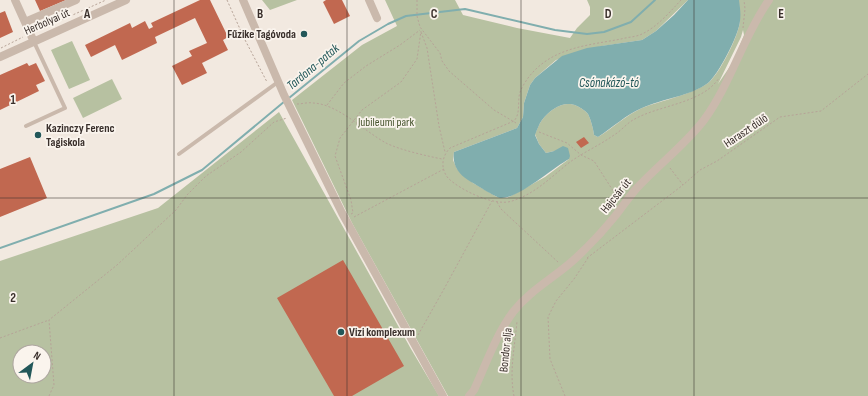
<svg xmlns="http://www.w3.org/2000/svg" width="868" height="396" viewBox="0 0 868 396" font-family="'Sofia Sans Condensed',sans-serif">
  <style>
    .green { fill: #b7c1a1; fill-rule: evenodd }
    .water { fill: #80aeae }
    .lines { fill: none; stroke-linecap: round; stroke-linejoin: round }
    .stream { stroke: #80aeae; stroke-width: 2 }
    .building { fill: #c16850 }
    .path { stroke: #b6a397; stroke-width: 1; stroke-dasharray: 2 2; stroke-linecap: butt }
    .service { stroke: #cab9ac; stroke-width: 4 }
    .minor { stroke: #cab9ac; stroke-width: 8 }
    .grid { fill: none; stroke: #392f2b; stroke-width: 1; stroke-opacity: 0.55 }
    .poi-dot { fill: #225759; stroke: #faf4ed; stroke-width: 1.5 }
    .labels { text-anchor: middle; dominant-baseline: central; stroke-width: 3.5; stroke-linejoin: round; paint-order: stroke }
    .street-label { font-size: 12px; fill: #392f2b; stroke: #faf4ed }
    .poi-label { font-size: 12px; font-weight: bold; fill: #392f2b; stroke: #faf4ed; text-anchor: start }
    .park-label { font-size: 12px; fill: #495630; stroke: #faf4ed }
    .water-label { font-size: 13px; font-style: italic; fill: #225759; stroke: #faf4ed }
    .grid-label { font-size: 13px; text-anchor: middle; font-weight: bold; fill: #392f2b; stroke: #faf4ed; stroke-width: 3.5; stroke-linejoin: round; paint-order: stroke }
  </style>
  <rect width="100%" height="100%" fill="#f2e9e0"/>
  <path class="green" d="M262,0H297L270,10Z
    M385,0H455L463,15L517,28L570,38L577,28L590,15V7L587,0H688L656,31L642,40L602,46L556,60L535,78L530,85L524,103L523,117L517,128L454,152L453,160L457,169L473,183L497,197L507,198L545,177L569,159L554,151L546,153L539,144L535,134C537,130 539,124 542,120C551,109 564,100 577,106C581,108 586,111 588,114C591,120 593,128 594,135L598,137C613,128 626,115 642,108C660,101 693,94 708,83C719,75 739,35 740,21C740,14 739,7 739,0H868V396H448L352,223L292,100L362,45L397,26ZM743,30L744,35L733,62L718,84L741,37Z
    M72,41L90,80L69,89L51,50Z
    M112,79L122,99L83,118L73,98Z
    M279,112L411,349L439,396H0V261L158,208ZM20,352H44V376H20Z"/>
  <path class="water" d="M688,0H739C740,7 741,14 740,21C739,35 718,75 708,83C691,96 661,99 642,108C626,115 613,127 598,137L594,135C593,128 591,120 588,114C586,111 581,108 577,106C564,100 551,109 542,120C539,124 537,130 535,135L539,144L546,153L554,151L563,146L568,148L570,156L569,159C554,167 517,200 500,198C497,198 473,183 468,180C458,174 452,164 454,152L517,128L523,117L524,103L530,85L535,78L562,56L587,48L642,40L656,31L674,15Z"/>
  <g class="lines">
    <path class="stream" d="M289,98L359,41L388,24L406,16L465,9L555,30L587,34L604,32L631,22L655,0
      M0,248L154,194L202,170L285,101"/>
  </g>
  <path class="building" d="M35,0H66L40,11Z
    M200,0H210L228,37L223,40L228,50L202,63L207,73L182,85L172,66L192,56L189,51L207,43L195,18L155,37L157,43L122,60L115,45L91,57L85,45L130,23L132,28L145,21L149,29L153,27L151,23Z
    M326,0H342L350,16L334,24L323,2Z
    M5,11L13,32L0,38V13Z
    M27,63L29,66L36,63L45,81L36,85L39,91L0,110V75Z
    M584,137L589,143L581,148L576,142Z
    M30,157L47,198L0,217V169Z
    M343,260L404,366L352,396H334L277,298Z"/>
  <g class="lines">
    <path class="path" d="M227,0L244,38L267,82
      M417,0V16L420,27L440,53L442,61L449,71L494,110L516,123
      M681,0C670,12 657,27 642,34C636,37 628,37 621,39C590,45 557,47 534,71C528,77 523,85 520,92C517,102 521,113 514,121L450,148C442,156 440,168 448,178C460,190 495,207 512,201C535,194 551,177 570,162C584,152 600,145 614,135C621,131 626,124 633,120C658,105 702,104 719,78
      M743,28L745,9L744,0
      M37,31L106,0
      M421,32L427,48L439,126L445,152
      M1,48L23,37
      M297,104C302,104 308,102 313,103C338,104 364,131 386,143C400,150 427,156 442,159
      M327,105L344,83L366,66L400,45L420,30
      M539,132L567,143L581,155L594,161L619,200
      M670,168L683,185L700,170L717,161L780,117L821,111L868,74
      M497,202L501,209L559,263
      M351,214L353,213L351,200L335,156L340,138L362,110L401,82L417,59L421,31
      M354,217L444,169
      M587,258L683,185
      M418,335L444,289L492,201
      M0,338L49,320
      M49,396L54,385L49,320L117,265L176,210L187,195L206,176L241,152L274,122L287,118
      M514,396C509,371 515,346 517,321
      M565,396L550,359L548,317L556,301L574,279L588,258"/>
    <path class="service" d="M26,126L65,108L34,42
      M179,154L278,82"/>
    <path class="minor" d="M15,0L34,42
      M243,0L284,95L342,213L443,396
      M369,0L377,18
      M25,22L76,0
      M0,57L126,0
      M469,396L474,390C486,364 496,335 513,312C531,289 556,277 577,257C591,244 604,230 616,215C623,206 629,197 636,189C658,165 685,145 704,120C731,83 743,37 769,0"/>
  </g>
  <path class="grid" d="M174,0V396M347,0V396M521,0V396M694,0V396M0,198H868"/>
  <g class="poi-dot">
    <circle cx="304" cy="34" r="4"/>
    <circle cx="38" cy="135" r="4"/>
    <circle cx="341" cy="332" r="4"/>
  </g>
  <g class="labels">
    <g class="street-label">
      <text transform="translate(47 22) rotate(-24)">Herbolyai út</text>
      <text transform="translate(746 131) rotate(-34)">Haraszt dűlő</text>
      <text transform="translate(616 196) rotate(-51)">Hajcsár út</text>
      <text transform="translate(506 350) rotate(-84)">Bondor alja</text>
    </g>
    <g class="poi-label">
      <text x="296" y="34" text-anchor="end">Fűzike Tagóvoda</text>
      <text x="46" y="128">Kazinczy Ferenc<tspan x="46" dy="14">Tagiskola</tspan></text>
      <text x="349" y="332">Vizi komplexum</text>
    </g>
    <g class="park-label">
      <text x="386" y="122">Jubileumi park</text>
    </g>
    <g class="water-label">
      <text transform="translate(313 67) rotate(-40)">Tardona-patak</text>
      <text x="609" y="83">Csónakázó-tó</text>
    </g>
  </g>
  <g class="grid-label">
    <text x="87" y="18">A</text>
    <text x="260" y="18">B</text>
    <text x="434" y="18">C</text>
    <text x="608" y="18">D</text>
    <text x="781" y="18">E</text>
    <text x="13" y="104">1</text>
    <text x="13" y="302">2</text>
  </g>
  <g transform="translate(32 364) rotate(32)"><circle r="19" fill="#faf4ed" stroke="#ada59f"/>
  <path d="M0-3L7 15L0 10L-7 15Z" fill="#225759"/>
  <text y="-6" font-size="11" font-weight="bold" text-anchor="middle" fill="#392f2b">N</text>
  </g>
</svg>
